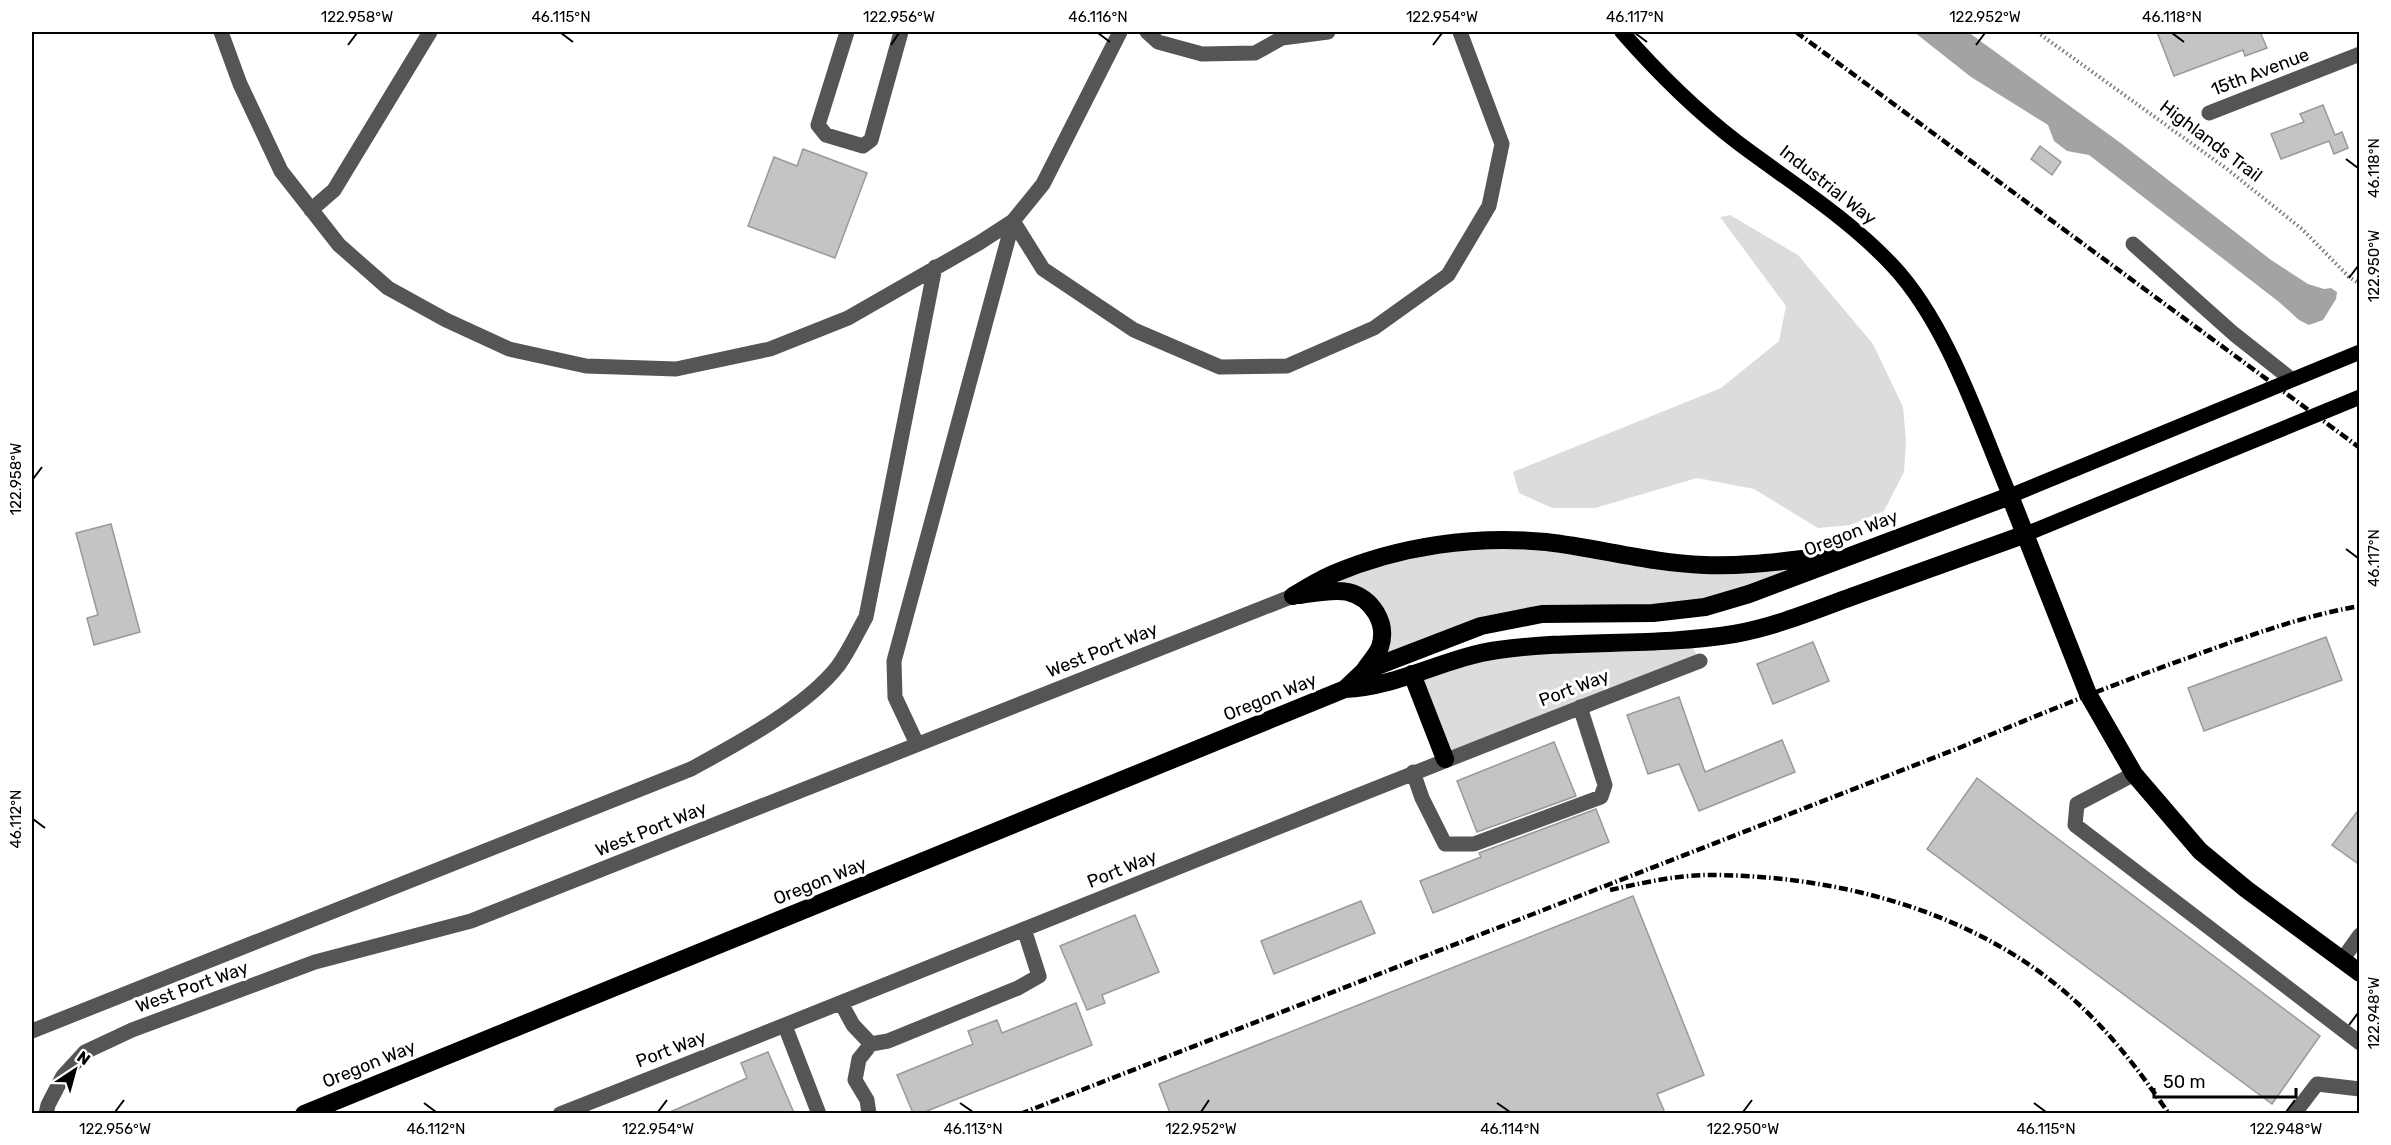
<svg xmlns="http://www.w3.org/2000/svg" width="2391" height="1145" viewBox="0 0 2391 1145" font-family="Rubik,sans-serif">
  <style>
    .green { fill: #dcdcdc }
    .water { fill: #a3a3a3 }
    .building { fill: #c4c4c4; stroke: #999; stroke-width: 1.5 }
    .lines { fill: none; stroke-linecap: round; stroke-linejoin: round }
    .path { stroke: #777; stroke-width: 4; stroke-dasharray: 1.5 3; stroke-linecap: butt }
    .minor { stroke: #555; stroke-width: 15 }
    .major { stroke: #000; stroke-width: 15 }
    .highway { stroke: #000; stroke-width: 18 }
    .rail { stroke: #000; stroke-width: 4.5; stroke-dasharray: 9 3 1.5 3; stroke-linecap: butt }
    .ticks { fill: none; stroke: #000; stroke-width: 2 }
    .labels { text-anchor: middle; dominant-baseline: central; stroke-width: 6; stroke-linejoin: round; paint-order: stroke }
    .street-label { font-size: 18px; fill: #000; stroke: #fff }
    .neatline { fill: none; stroke: #000; stroke-width: 2 }
    .ticks-label { font-size: 15px; text-anchor: middle; fill: #000 }
  </style>
  <rect width="100%" height="100%" fill="#fff"/>
  <path class="green" d="M1730,215L1798,255L1873,344L1903,407L1906,441L1904,472L1884,511L1850,525L1818,528L1754,489L1697,478L1595,508H1552L1519,493L1513,472L1721,388L1779,341L1786,306L1720,217Z
    M1449,543L1648,560L1855,554L1705,607L1542,614L1392,659L1379,649L1371,605L1330,592L1332,574Z
    M1689,640L1700,661L1445,759L1412,674L1461,657Z"/>
  <path class="water" d="M1914,32H1968L2122,144L2271,260L2308,284L2324,289L2331,288L2337,292L2336,299L2323,320L2309,325L2299,320L2279,302L2089,155L2067,151L2054,141L2048,125L1971,77Z"/>
  <path class="building" d="M2157,32H2260L2267,48L2245,56L2243,50L2174,76Z
    M2323,105L2335,135L2342,132L2348,148L2334,154L2329,141L2281,159L2271,134L2304,122L2300,114Z
    M2040,146L2061,162L2052,175L2031,159Z
    M803,149L867,173L835,258L748,226L774,157L797,166Z
    M111,524L140,632L94,645L87,618L98,615L76,533Z
    M2326,637L2342,680L2204,731L2188,688Z
    M1813,642L1829,681L1773,704L1757,664Z
    M1679,697L1705,772L1782,740L1795,772L1699,811L1679,764L1648,774L1627,715Z
    M1554,742L1576,796L1477,832L1457,781Z
    M1977,778L2320,1036L2272,1104L1927,849Z
    M2360,808V865L2332,845Z
    M1596,809L1609,842L1433,913L1420,881L1481,857L1479,853Z
    M1633,896L1704,1075L1657,1094L1665,1113H1170L1159,1084Z
    M1361,901L1375,933L1274,974L1261,941Z
    M1135,915L1159,972L1102,995L1105,1003L1087,1010L1060,946Z
    M1076,1003L1092,1045L922,1113H913L897,1075L973,1044L968,1031L997,1020L1002,1033Z
    M768,1052L794,1113H668L747,1078L741,1063Z"/>
  <g class="lines">
    <path class="path" d="M2037,32L2227,169L2302,229L2349,277L2360,284"/>
    <path class="minor" d="M221,32L240,84L281,171L339,245L388,288L446,320L509,349L586,366L676,369L770,349L848,318L979,243L1013,221L1043,184L1120,32
      M847,32L818,125L826,135L863,146L871,140L901,32
      M1147,32L1158,42L1202,54L1255,53L1282,38L1328,32
      M2209,113L2360,54
      M311,210L334,190L430,32
      M1013,221L1043,269L1134,330L1220,367L1287,366L1374,328L1448,275L1489,206L1502,144L1460,32
      M2133,244L2234,334L2291,379
      M917,744L895,697L894,661L1013,221
      M1413,772L1422,798L1445,844H1474L1601,797L1605,785L1580,707
      M2134,774L2077,804L2075,825L2360,1043
      M2342,960L2360,935
      M841,1003L853,1025L871,1044L888,1041L1018,988L1039,976L1024,929
      M785,1026L819,1114
      M32,1031L691,769C737,744 806,707 838,666C849,651 857,633 866,617L935,267
      M46,1114L48,1105L63,1076L85,1052L132,1030L315,962L471,921L1293,596
      M560,1114C941,965 1318,808 1700,661
      M869,1114L867,1100L855,1080L859,1059L871,1044
      M2294,1114L2317,1084L2360,1089"/>
    <path class="major" d="M1622,32C1657,72 1694,109 1737,142C1790,182 1847,217 1893,266C1948,325 1979,423 2010,496L2360,352
      M2026,534L2360,397"/>
    <path class="highway" d="M1300,595C1315,593 1333,589 1348,592C1372,598 1388,623 1380,647C1377,655 1369,663 1364,671
      M1293,596C1306,588 1319,580 1333,574C1399,546 1475,535 1546,542C1599,548 1650,563 1704,565C1746,567 1789,560 1831,556
      M1412,674L1445,759
      M1345,689L1364,671L1481,626L1542,614L1653,613L1705,607L1749,594L2010,496L2088,694L2134,774L2200,851L2246,889L2360,973
      M304,1114L1345,689C1398,687 1446,657 1498,650C1576,639 1656,647 1734,634C1774,627 1813,611 1851,597C1909,576 1968,555 2026,534"/>
    <path class="rail" d="M1796,32L2360,448
      M1610,890C1642,883 1677,875 1709,875C1831,875 1963,908 2059,987C2103,1023 2137,1067 2169,1114
      M1020,1114L1959,748C2037,715 2114,684 2193,656C2248,636 2302,616 2360,606"/>
  </g>
  <path class="ticks" d="M561,33L573,42M1098,33L1110,42M1635,33L1647,42M2172,33L2184,42M348,45L357,33M891,45L899,33M1433,45L1442,33M1976,45L1985,33M2346,159L2358,168M2349,278L2358,266M33,479L42,467M2346,549L2358,558M33,819L45,828M2349,1025L2358,1013M424,1103L436,1112M960,1103L973,1112M1497,1103L1510,1112M2034,1103L2046,1112M115,1112L124,1100M658,1112L667,1100M1201,1112L1209,1100M1743,1112L1752,1100M2286,1112L2295,1100"/>
  <g class="labels">
    <g class="street-label">
      <text transform="translate(2260 72) rotate(-21)">15th Avenue</text>
      <text transform="translate(2211 141) rotate(37)">Highlands Trail</text>
      <text transform="translate(1828 185) rotate(38)">Industrial Way</text>
      <text transform="translate(1851 533) rotate(-21)">Oregon Way</text>
      <text transform="translate(1102 650) rotate(-22)">West Port Way</text>
      <text transform="translate(1574 688) rotate(-21)">Port Way</text>
      <text transform="translate(1270 697) rotate(-22)">Oregon Way</text>
      <text transform="translate(651 829) rotate(-22)">West Port Way</text>
      <text transform="translate(1122 869) rotate(-22)">Port Way</text>
      <text transform="translate(820 881) rotate(-22)">Oregon Way</text>
      <text transform="translate(192 987) rotate(-20)">West Port Way</text>
      <text transform="translate(671 1049) rotate(-21)">Port Way</text>
      <text transform="translate(369 1064) rotate(-22)">Oregon Way</text>
    </g>
  </g>
  <rect width="2391" height="1145" fill="none" stroke="#ffffff" stroke-width="66"/>
  <g transform="translate(75 1070) rotate(36)" stroke="#ffffff" stroke-width="4.5" paint-order="stroke">
  <path d="M0-4.5L10 22L0 15L-10 22Z" fill="#000000"/>
  <text y="-9" font-size="16" font-weight="bold" text-anchor="middle" fill="#000000">N</text>
  </g>
  <path d="M2154 1088v9h142v-9" fill="none" stroke="#000000" stroke-width="3"/>
  <text x="2163" y="1088" font-size="18" fill="#000000" stroke="#ffffff" stroke-width="4.5" paint-order="stroke">50 m</text>
  <rect x="33" y="33" width="2325" height="1079" class="neatline"/>
  <g class="ticks-label">
    <text x="357" y="22">122.958°W</text>
    <text x="561" y="22">46.115°N</text>
    <text x="899" y="22">122.956°W</text>
    <text x="1098" y="22">46.116°N</text>
    <text x="1442" y="22">122.954°W</text>
    <text x="1635" y="22">46.117°N</text>
    <text x="1985" y="22">122.952°W</text>
    <text x="2172" y="22">46.118°N</text>
    <text transform="translate(2374 168) rotate(-90)" y="5">46.118°N</text>
    <text transform="translate(2374 266) rotate(-90)" y="5">122.950°W</text>
    <text transform="translate(16 479) rotate(-90)" y="5">122.958°W</text>
    <text transform="translate(2374 558) rotate(-90)" y="5">46.117°N</text>
    <text transform="translate(16 819) rotate(-90)" y="5">46.112°N</text>
    <text transform="translate(2374 1013) rotate(-90)" y="5">122.948°W</text>
    <text x="115" y="1134">122.956°W</text>
    <text x="436" y="1134">46.112°N</text>
    <text x="658" y="1134">122.954°W</text>
    <text x="973" y="1134">46.113°N</text>
    <text x="1201" y="1134">122.952°W</text>
    <text x="1510" y="1134">46.114°N</text>
    <text x="1743" y="1134">122.950°W</text>
    <text x="2046" y="1134">46.115°N</text>
    <text x="2286" y="1134">122.948°W</text>
  </g>
</svg>
